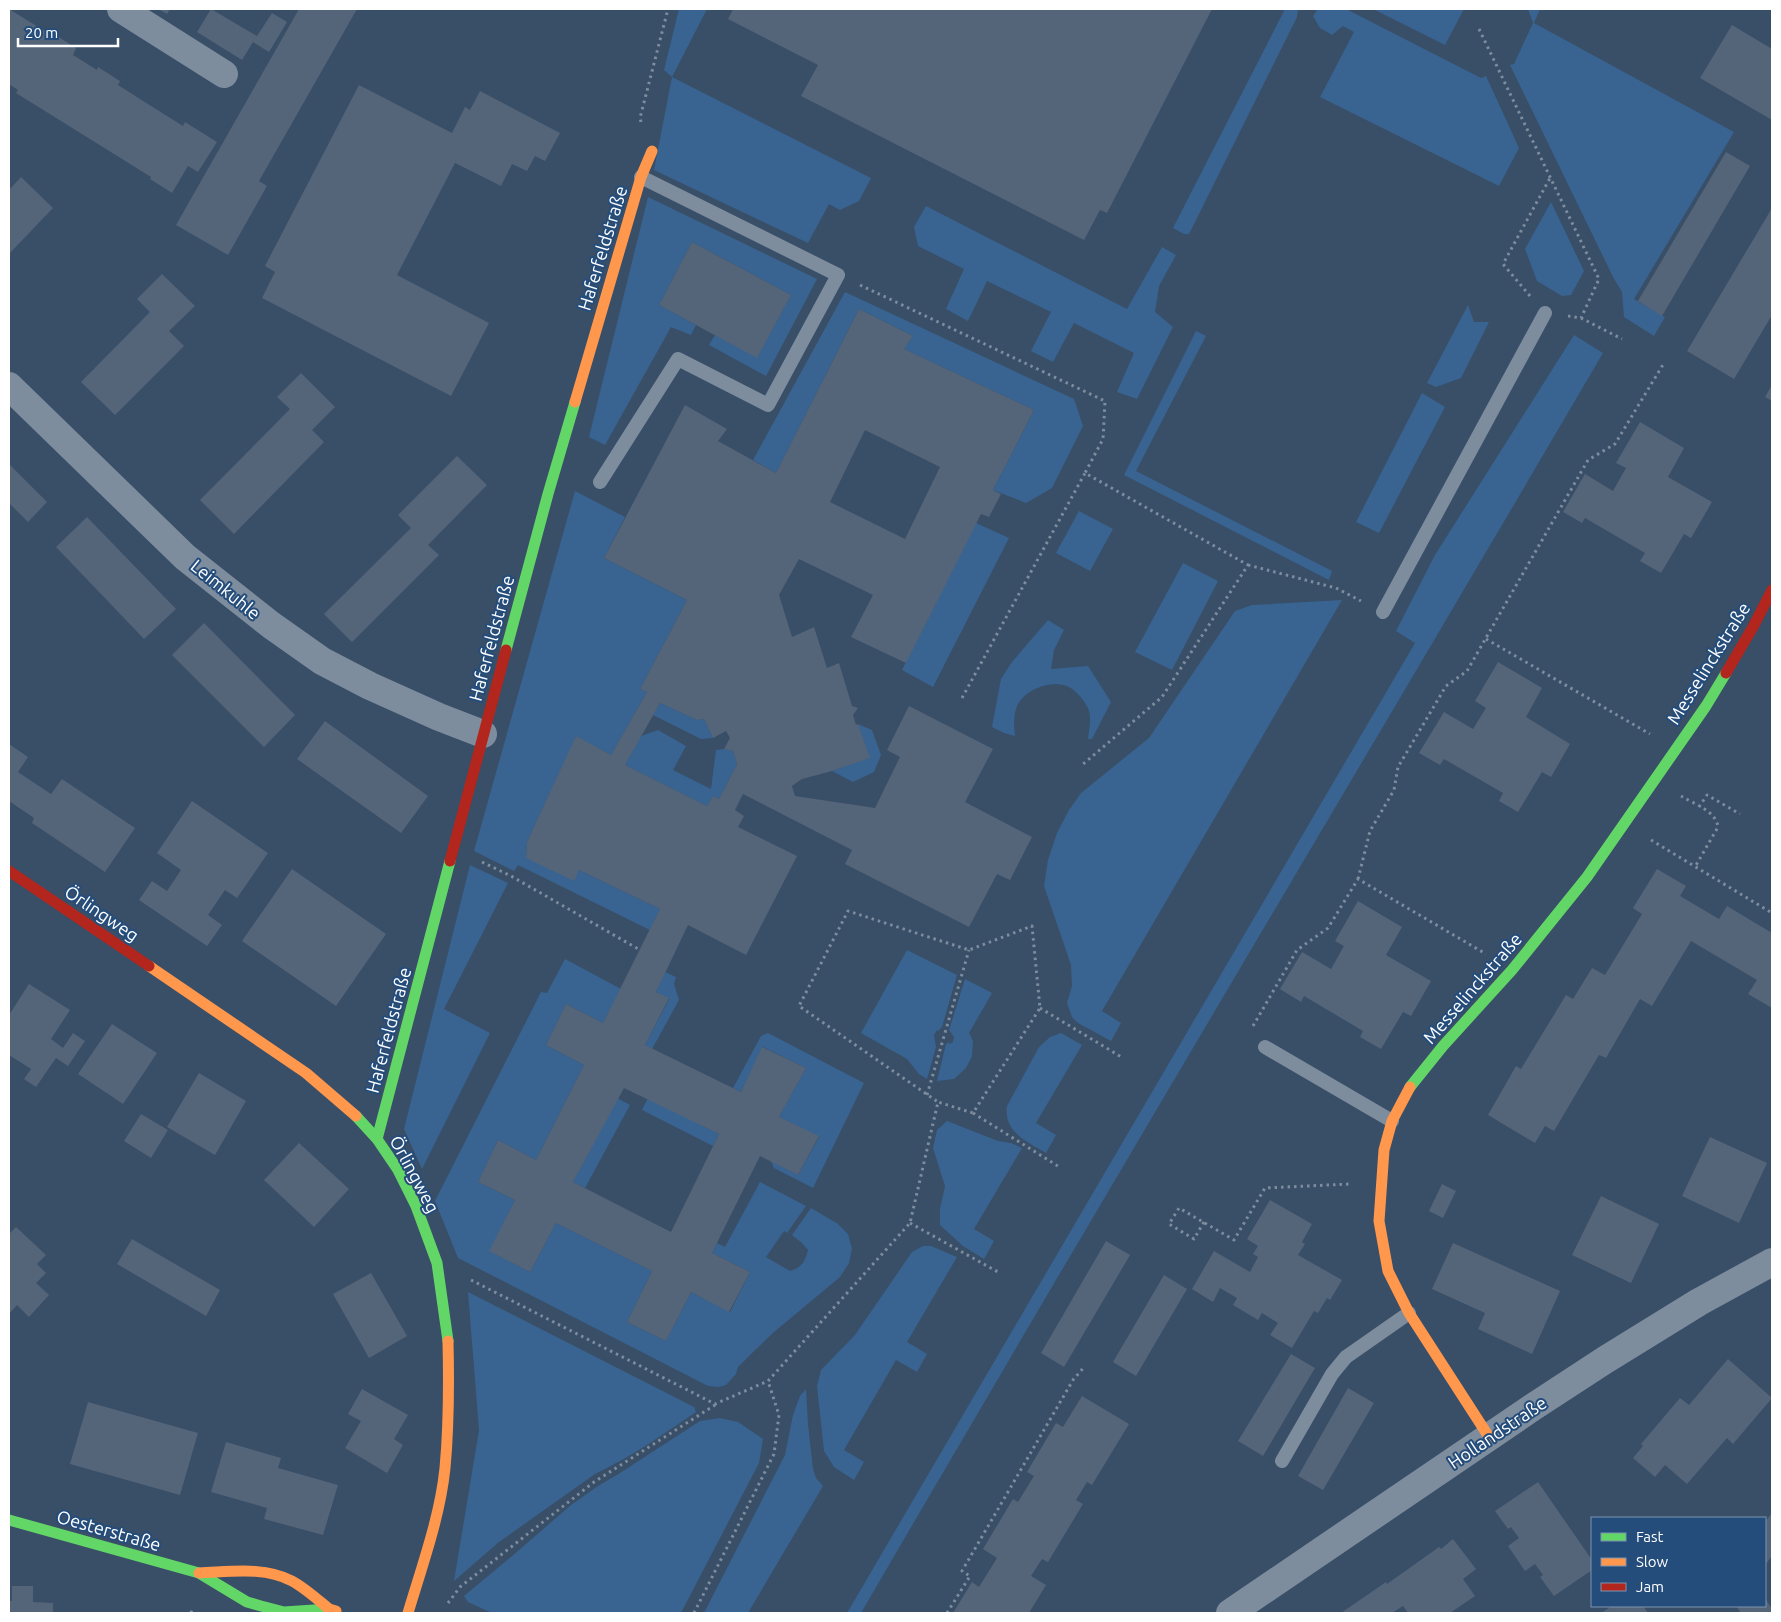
<svg xmlns="http://www.w3.org/2000/svg" width="1781" height="1622" viewBox="0 0 1781 1622" font-family="Ubuntu,sans-serif">
  <style>
    .green { fill: #396491 }
    .building { fill: #546579; fill-rule: evenodd }
    .lines { fill: none; stroke-linecap: round; stroke-linejoin: round }
    .path { stroke: #7d8d9e; stroke-width: 3; stroke-dasharray: 2.5 4; stroke-linecap: butt }
    .lane { stroke: #7d8d9e; stroke-width: 14 }
    .street { stroke: #7d8d9e; stroke-width: 28 }
    .fast { stroke: #63d668; stroke-width: 11 }
    .slow { stroke: #ff974d; stroke-width: 11 }
    .jam { stroke: #b3261e; stroke-width: 11 }
    .labels { text-anchor: middle; dominant-baseline: central; stroke-width: 4; stroke-linejoin: round; paint-order: stroke }
    .street-label { font-size: 18px; fill: #fff; stroke: #254d7b }
  </style>
  <rect width="100%" height="100%" fill="#394e67"/>
  <path class="green" d="M679,9H707L672,77L871,178L859,201L840,210L829,204L808,243L654,170L672,77L664,70Z
    M1285,9H1298L1297,17L1189,234H1184L1173,228Z
    M1318,9H1346L1481,78L1486,76L1519,148L1499,186L1320,97L1354,32L1343,26L1332,35L1320,28L1313,16Z
    M1373,9H1464L1445,45Z
    M1528,9H1540L1534,23L1734,132L1634,299L1665,317L1654,336L1624,317L1622,292L1614,279L1510,65L1514,64L1533,23Z
    M648,197L817,279L766,376L709,345L715,335L757,357L791,295L692,242L659,305L696,325L691,335L671,327L605,445L589,437Z
    M1551,202L1584,271L1571,295L1562,296L1537,281L1525,249Z
    M926,206L1127,309L1162,247L1176,255L1159,286L1155,312L1173,327L1137,399L1117,392L1134,353L1074,323L1053,362L1031,351L1051,312L987,281L968,321L946,309L964,269L918,246L914,227Z
    M845,292L1074,399L1083,426L1052,488L1026,503L993,490L1034,410L904,349L913,336L859,309L776,473L753,460Z
    M1468,305L1474,322H1489L1461,378L1436,387L1427,383Z
    M1196,331L1206,336L1136,471L1332,571L1329,580L1124,475Z
    M1574,335L1603,353C1357,773 1106,1192 861,1613H847L1415,643L1396,631L1435,555Z
    M1422,393L1445,407L1379,533L1356,522Z
    M575,491L625,517L604,558L687,600L640,689L647,692L611,755L576,737L527,842L526,857L579,870L660,909L650,930L518,865L514,871L474,851Z
    M1079,511L1113,529L1090,571L1056,553Z
    M976,523L1009,538L933,687L902,670Z
    M1183,563L1218,581L1172,670L1135,652Z
    M1342,600L1102,1011L1121,1023L1111,1041L1078,1023L1072,1017L1067,1003L1072,986L1071,965L1044,886L1048,860L1057,833L1069,810L1081,793L1149,738L1235,611L1252,605Z
    M1048,620L1064,630L1054,650L1051,669L1088,666L1111,702L1092,739H1088C1089,729 1092,718 1088,708C1084,700 1076,690 1067,686C1050,680 1025,689 1017,706C1013,716 1014,726 1015,736L1004,733L992,727L1001,679L1012,662Z
    M660,703L697,720L704,719L713,738L701,739L653,715Z
    M858,724L872,730L881,755L874,772L853,782L832,771L869,758Z
    M658,730L686,746L673,770L711,789L716,750L724,749L733,751L737,764L719,799L713,796L707,806L625,765L641,736Z
    M470,865L508,883L444,1009L490,1033L422,1169L404,1129Z
    M907,950L957,975L942,1027L938,1031L937,1030L934,1035L936,1047L927,1079L919,1074L907,1059L861,1033Z
    M565,959L621,989L603,1023L566,1004L546,1045L584,1065L536,1160L498,1140L478,1182L515,1200L490,1251L530,1272L556,1223L652,1271L627,1322L666,1341L691,1292L730,1312L750,1272L712,1253L717,1243L725,1247L760,1182L806,1206L787,1233L784,1231L766,1257L790,1271C802,1267 805,1262 808,1250L802,1243L792,1235L811,1208L838,1224L848,1234L852,1249L849,1263L840,1277L774,1332L748,1357L738,1367L736,1374L726,1385L718,1387L708,1386L458,1258L435,1201L541,992L547,993Z
    M665,972L676,977L674,984L679,1000L652,1049L645,1045L669,999L656,992Z
    M965,979L992,993L969,1033L973,1041L972,1056L966,1068L954,1079L937,1081L946,1044L949,1042L950,1044L953,1042L954,1037L949,1030Z
    M768,1033L864,1083L813,1188L774,1168L771,1161L798,1175L819,1137L779,1117L806,1068L763,1047L741,1092L733,1088L761,1036Z
    M1061,1033L1082,1045L1036,1123L1056,1135L1046,1153C1027,1142 1003,1131 1007,1106L1039,1047L1050,1037Z
    M617,1098L630,1105L585,1188L573,1182Z
    M648,1098L719,1134L713,1146L642,1110Z
    M947,1121L998,1141L1011,1143L1022,1148L974,1229L994,1241L984,1259L963,1246L940,1225V1209L945,1186L933,1148L937,1130Z
    M923,1246H931L957,1257L907,1342L927,1354L917,1372L896,1360L844,1450L864,1462L854,1480L834,1467L824,1451L817,1386L821,1370L855,1335L912,1252Z
    M468,1292L694,1407L696,1412C664,1434 631,1457 595,1474L499,1542L454,1581L479,1430Z
    M806,1389L808,1424L813,1469L816,1478L823,1486L748,1613H704L785,1455L793,1415L800,1396Z
    M720,1418L738,1422L763,1439L759,1463L681,1613H492L468,1602L464,1596L511,1557L571,1505L598,1486L620,1473L700,1421Z"/>
  <path class="building" d="M9,9L53,36L54,34L76,48L73,55L97,70L98,67L120,81L118,85L140,99L183,126L185,122L217,142L198,172L188,166L172,193L150,179L151,177L16,93L18,90L9,84Z
    M158,9H170L167,14Z
    M211,9L257,36L272,13L287,22L269,52L253,42L242,60L197,32Z
    M299,9H357L259,181L267,186L228,255L176,225Z
    M733,9H1212L1107,213L1100,210L1084,240L801,96L818,65L728,19Z
    M1732,25L1772,49V120L1700,78Z
    M359,85L452,133L465,107L470,110L480,91L560,133L545,161L535,156L527,171L512,164L501,186L455,163L397,275L489,323L451,396L262,298L275,272L265,266Z
    M1726,152L1750,166L1662,316L1638,301Z
    M21,177L53,208L9,254V190Z
    M1772,208V315L1734,379L1687,351Z
    M692,242L791,295L757,358L659,305Z
    M162,274L195,306L169,331L184,346L115,415L81,382L150,312L137,299Z
    M859,309L913,336L904,349L1034,410L993,490L1001,494L989,517L981,514L906,663L851,637L873,595L799,559L779,595L792,637L814,627L827,668L839,663L852,706L858,708L853,715L856,725L858,724L870,758L832,771L802,779L792,786L795,796L875,808L900,757L887,750L909,706L993,749L965,802L1032,837L1010,880L997,874L969,927L845,864L852,850L743,794L735,810L744,816L738,827L797,856L746,955L688,925L656,992L669,998L645,1045L741,1092L762,1047L806,1068L779,1117L819,1136L798,1175L760,1156L712,1253L750,1272L729,1312L691,1292L666,1341L627,1322L652,1271L556,1223L530,1272L489,1251L515,1200L478,1182L498,1140L536,1160L584,1065L546,1045L566,1004L603,1023L660,909L579,870L574,881L526,858L527,842L576,736L611,755L647,692L640,689L687,600L604,558L685,405L727,429L718,441L776,473ZM865,430L940,467L905,539L830,502ZM660,703L697,720L704,719L713,738L726,731L730,738L724,749L733,751L737,764L719,799L713,796L707,806L625,765ZM624,1088L719,1134L671,1232L573,1182Z
    M301,373L335,407L312,430L324,442L234,534L200,500L290,409L277,397Z
    M1772,385V401L1765,397Z
    M1640,422L1684,448L1668,477L1712,502L1691,538L1684,534L1661,573L1640,561L1645,553L1585,518L1582,523L1563,512L1585,474L1613,491L1626,468L1616,463Z
    M457,456L487,485L428,545L439,555L352,642L324,614L411,528L398,515Z
    M9,464L47,502L28,522L9,503Z
    M87,517L176,609L144,639L56,547Z
    M204,623L295,715L264,747L172,655Z
    M1498,662L1542,688L1526,717L1570,744L1551,777L1542,772L1518,812L1499,801L1503,793L1444,759L1440,765L1419,753L1444,712L1473,729L1486,708L1475,701Z
    M325,721L428,796L401,833L297,759Z
    M9,744L28,757L18,772L51,794L62,779L135,828L105,872L32,823L34,818L9,801Z
    M192,801L268,853L237,898L225,890L208,915L222,925L207,946L139,900L152,881L167,891L181,870L157,853Z
    M292,869L386,934L336,1006L242,941Z
    M1657,869L1686,886L1680,896L1719,919L1727,906L1772,933V1008L1748,994L1757,980L1691,941L1652,1006L1640,999L1606,1058L1599,1055L1554,1131L1545,1126L1535,1143L1488,1115L1516,1066L1521,1069L1566,995L1573,999L1592,968L1605,975L1642,914L1633,908Z
    M1358,901L1402,927L1386,955L1431,981L1411,1016L1403,1012L1381,1049L1360,1037L1363,1031L1304,996L1301,1002L1280,989L1302,952L1331,969L1344,946L1335,941Z
    M29,984L70,1010L51,1039L63,1048L73,1033L85,1041L68,1066L56,1058L36,1087L24,1079L31,1069L9,1055V1015Z
    M112,1024L157,1053L123,1104L78,1074Z
    M199,1073L246,1101L215,1155L167,1127Z
    M141,1114L168,1130L151,1158L124,1141Z
    M1710,1137L1767,1163L1739,1223L1682,1196Z
    M299,1143L349,1189L314,1227L264,1180Z
    M1442,1184L1456,1191L1443,1218L1429,1211Z
    M1601,1196L1659,1224L1631,1283L1572,1255Z
    M1270,1200L1312,1224L1302,1242L1305,1244L1298,1255L1342,1280L1330,1300L1327,1298L1318,1313L1314,1311L1292,1348L1270,1335L1278,1323L1262,1313L1258,1320L1233,1305L1237,1298L1220,1288L1213,1302L1192,1289L1214,1251L1250,1272L1258,1257L1253,1254L1258,1246L1247,1239Z
    M16,1227L46,1255L37,1264L46,1273L36,1283L49,1295L29,1317L17,1305L9,1314V1234Z
    M132,1239L220,1290L206,1316L117,1264Z
    M1106,1241L1130,1255L1064,1367L1041,1353Z
    M1453,1243L1560,1291L1532,1354L1478,1329L1485,1313L1432,1289Z
    M371,1273L407,1336L369,1358L333,1294Z
    M1164,1275L1187,1289L1136,1376L1113,1362Z
    M1291,1354L1315,1368L1263,1456L1238,1441Z
    M1728,1359L1772,1398L1733,1444L1727,1438L1687,1484L1665,1465L1655,1477L1633,1458L1643,1446L1641,1444L1680,1398L1689,1405Z
    M1348,1388L1374,1403L1323,1490L1298,1476Z
    M362,1389L408,1415L394,1439L403,1445L387,1473L345,1448L361,1421L348,1414Z
    M1082,1396L1129,1424L1092,1485L1087,1482L1076,1500L1083,1504L1048,1562L1042,1559L1031,1576L1046,1585L1029,1613H953L972,1582L979,1587L997,1558L983,1549L1013,1499L1018,1502L1034,1476L1027,1472L1056,1423L1063,1427Z
    M88,1402L198,1433L180,1495L70,1464Z
    M226,1442L281,1458L278,1468L338,1485L323,1535L264,1519L267,1508L211,1492Z
    M1538,1482L1592,1560V1570L1554,1596L1540,1577L1543,1575L1535,1564L1525,1571L1508,1546L1519,1538L1511,1527L1508,1529L1495,1511Z
    M1772,1513V1556L1765,1565V1522Z
    M1453,1539L1476,1569L1463,1579L1475,1596L1450,1613H1408L1403,1606L1392,1613H1341L1386,1582L1387,1584L1439,1547L1441,1549Z
    M12,1586H33V1602L53,1603V1613H9V1601H12Z
    M1765,1598L1772,1609V1613H1741L1736,1606H1765Z
    M1612,1606H1643L1648,1613H1601Z"/>
  <g class="lines">
    <path class="path" d="M1479,29L1599,279L1581,318
      M641,122L640,118L668,9
      M860,285L1105,401L1103,439L1085,473
      M1530,296L1503,264L1550,178
      M1568,316L1581,318L1622,339
      M1248,565L1336,588L1361,601
      M1486,639L1650,734
      M962,698L1085,473L1248,565L1162,697L1082,765
      M1681,796C1694,804 1716,811 1718,827L1695,867
      M1699,807L1707,795L1740,814
      M1651,840L1772,913
      M482,862L511,876L640,950
      M1358,879L1370,831L1394,790L1398,767L1446,686L1467,671L1588,460L1615,444L1664,363
      M1040,1008L1123,1058
      M1253,1026L1297,950L1328,928L1358,879L1486,954
      M927,1095L969,950
      M973,1113L1061,1168
      M1204,1222L1194,1239L1169,1224L1179,1208L1234,1240L1265,1188L1350,1184
      M910,1223L998,1272
      M471,1280L715,1404L768,1381L910,1223L938,1102L973,1113L1040,1008L1032,926L969,950L848,911L799,1006L938,1102
      M448,1603L460,1587L594,1482L715,1405
      M191,1613L192,1609
      M694,1613L774,1454L779,1415L768,1381
      M947,1613L970,1576L962,1571L1073,1380L1085,1366"/>
    <path class="lane" d="M600,482L678,359L768,405L838,275L641,177
      M1383,612L1545,313
      M1265,1047L1392,1121
      M1282,1461L1332,1374L1346,1357L1409,1313"/>
    <path class="street" d="M121,9L224,74
      M9,386L185,557L271,625L322,661L370,686L439,717L483,734
      M1230,1613L1533,1407L1605,1360L1699,1302L1772,1262"/>
    <path class="fast" d="M506,650L548,494L575,402
      M1410,1087L1443,1046L1512,970L1587,877L1706,706L1726,673
      M356,1116L377,1139L398,1170L416,1206L437,1263L448,1341
      M377,1139L450,861
      M9,1520L199,1573L247,1602L261,1606L284,1612L329,1609"/>
    <path class="slow" d="M575,402L641,177L652,151
      M149,966L306,1073L356,1116
      M1410,1087L1392,1121L1384,1150L1379,1221L1388,1271L1409,1313L1489,1437
      M199,1573C229,1572 264,1566 292,1581C305,1588 317,1599 329,1609L336,1611
      M408,1613C422,1566 440,1517 445,1468C449,1425 449,1383 448,1341"/>
    <path class="jam" d="M1726,673L1753,627L1772,590
      M450,861L506,650
      M9,871L149,966"/>
  </g>
  <g class="labels">
    <g class="street-label">
      <text transform="translate(602 248) rotate(-73)">Haferfeldstraße</text>
      <text transform="translate(226 589) rotate(39)">Leimkuhle</text>
      <text transform="translate(491 638) rotate(-75)">Haferfeldstraße</text>
      <text transform="translate(1708 663) rotate(-58)">Messelinckstraße</text>
      <text transform="translate(102 913) rotate(34)">Örlingweg</text>
      <text transform="translate(1472 988) rotate(-49)">Messelinckstraße</text>
      <text transform="translate(388 1030) rotate(-75)">Haferfeldstraße</text>
      <text transform="translate(415 1174) rotate(62)">Örlingweg</text>
      <text transform="translate(1497 1432) rotate(-34)">Hollandstraße</text>
      <text transform="translate(109 1530) rotate(16)">Oesterstraße</text>
    </g>
  </g>
  <rect width="1781" height="1622" fill="none" stroke="#ffffff" stroke-width="20"/>
  <rect x="1591" y="1517" width="175" height="90" fill="#254d7b" stroke="#7c94b0"/>
  <rect x="1601" y="1533" width="25" height="8" fill="#63d668" stroke="#7c94b0"/>
  <text x="1636" y="1542" font-size="15" fill="#ffffff">Fast</text>
  <rect x="1601" y="1558" width="25" height="8" fill="#ff974d" stroke="#7c94b0"/>
  <text x="1636" y="1567" font-size="15" fill="#ffffff">Slow</text>
  <rect x="1601" y="1583" width="25" height="8" fill="#b3261e" stroke="#7c94b0"/>
  <text x="1636" y="1592" font-size="15" fill="#ffffff">Jam</text>
  <path d="M18 38v8h100v-8" fill="none" stroke="#ffffff" stroke-width="2.5"/>
  <text x="25" y="38" font-size="15" fill="#ffffff" stroke="#254d7b" stroke-width="4" paint-order="stroke">20 m</text>
</svg>
